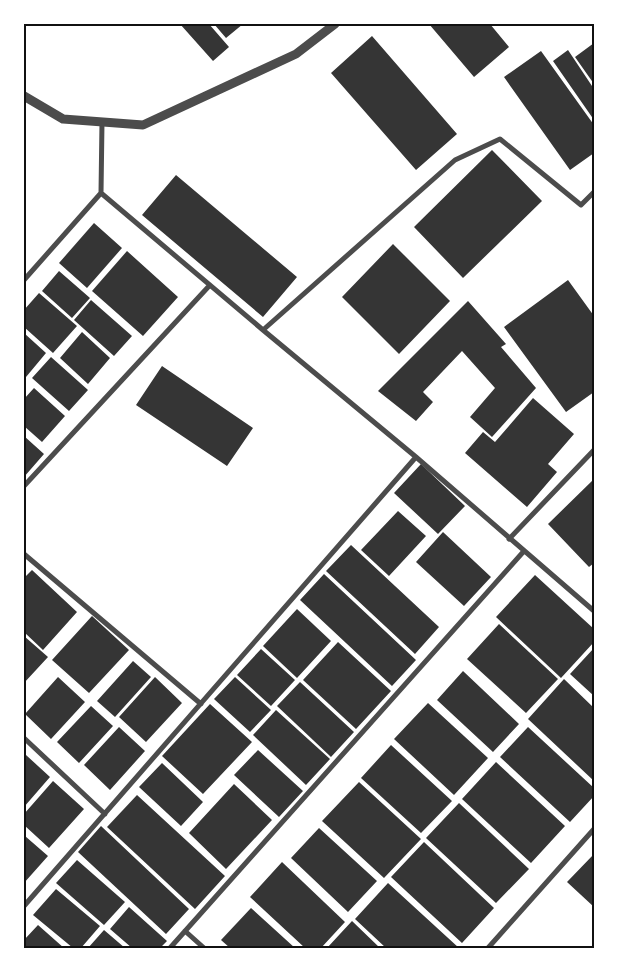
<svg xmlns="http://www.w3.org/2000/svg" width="618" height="972" viewBox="0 0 618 972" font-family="Poppins,sans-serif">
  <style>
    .building { fill: #353535 }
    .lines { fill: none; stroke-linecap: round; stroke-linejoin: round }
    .minor { stroke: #4c4c4c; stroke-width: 5 }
    .tertiary { stroke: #4c4c4c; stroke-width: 9 }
    .neatline { fill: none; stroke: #111; stroke-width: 2 }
  </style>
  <rect width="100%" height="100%" fill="#fff"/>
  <path class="building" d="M180,24H209L229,47L213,61Z
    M214,24H243L226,38Z
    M429,24H490L509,47L474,77Z
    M372,36L457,134L416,170L331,73Z
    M594,43V84L575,57Z
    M568,50L594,89V120L553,61Z
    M541,51L594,125V153L570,170L504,77Z
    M492,150L542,201L463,278L414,227Z
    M176,175L297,277L263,317L142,215Z
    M94,223L122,248L87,288L59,263Z
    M393,244L450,301L399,354L342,297Z
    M127,251L178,297L143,336L92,291Z
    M59,271L90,298L72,318L42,291Z
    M568,280L594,316V392L566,412L504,327Z
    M39,293L77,326L53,353L24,327V310Z
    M91,300L132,336L114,356L74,320Z
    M468,301L506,344L501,347L536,388L492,437L470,417L495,388L462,351L423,392L433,402L416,421L378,391Z
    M82,332L110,358L88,384L60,358Z
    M24,333L46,353L26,377L24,375Z
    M51,357L88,390L69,411L32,378Z
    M162,366L253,428L227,466L136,405Z
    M34,388L65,416L42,442L24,426V399Z
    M533,398L574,434L548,464L557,472L527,507L465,453L483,432L495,442Z
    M24,436L44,454L24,477Z
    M421,464L465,506L438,534L394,493Z
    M594,479V563L589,567L548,524Z
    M398,511L426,536L389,576L361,550Z
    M443,532L491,577L464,606L416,562Z
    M351,545L439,627L415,654L326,571Z
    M32,570L77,612L43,650L24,632V578Z
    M324,574L416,660L392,686L300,600Z
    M535,575L594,629V642L561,678L496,617Z
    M297,609L331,641L297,678L263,646Z
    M92,616L129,650L89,693L52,660Z
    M499,624L558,679L526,713L467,659Z
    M24,636L48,657L24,683Z
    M338,642L391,691L356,729L303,680Z
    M594,648V696L570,674Z
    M261,649L295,680L271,706L237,675Z
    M133,661L151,677L115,717L97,701Z
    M463,671L519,724L493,752L437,700Z
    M58,677L85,702L51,739L25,714Z
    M155,677L182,703L146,742L119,717Z
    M235,677L271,710L250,732L214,699Z
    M564,679L594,708V781L528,719Z
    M300,682L354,732L331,757L277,706Z
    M428,703L488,758L454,795L394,739Z
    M210,704L252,742L203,794L162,756Z
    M91,706L113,726L79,763L57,742Z
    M276,710L330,759L306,785L253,735Z
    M119,727L145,751L110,790L84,765Z
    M528,727L594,788V796L570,822L500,757Z
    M391,745L452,801L421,833L361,778Z
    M258,750L303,791L279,817L234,775Z
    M26,755L50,777L24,807V757Z
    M496,762L565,826L531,863L462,799Z
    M162,763L203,802L181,826L139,787Z
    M53,781L84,809L49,848L24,825V814Z
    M359,782L421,839L384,878L322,821Z
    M234,784L272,820L226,869L189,833Z
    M137,795L225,876L195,909L107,827Z
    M459,803L529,869L496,903L426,838Z
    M101,826L189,909L166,934L78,852Z
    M319,828L377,881L348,912L291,858Z
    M25,836L48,856L24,883V838Z
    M424,842L494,908L462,943L391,877Z
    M594,854V907L567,882Z
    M77,860L125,902L104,925L56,883Z
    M282,862L345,922L321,948H305L250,897Z
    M388,883L459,948H386L355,919Z
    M56,889L100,926L81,948H73L33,915Z
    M129,907L167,941L160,948H132L110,929Z
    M251,908L295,948H230L221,940Z
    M352,921L380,948H327Z
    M38,925L64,948H24V940Z
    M104,930L125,948H88Z"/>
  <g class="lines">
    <path class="minor" d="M102,122L101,193L263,330L416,457L594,611
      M24,280L101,193
      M263,330L455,160L500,139L581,205L594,192
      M24,486L210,285
      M509,539L594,450
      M24,554L201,704
      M24,738L105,814
      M24,906L416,457
      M185,931L204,948
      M170,948L524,551
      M488,948L594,829"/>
    <path class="tertiary" d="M24,96L63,119L143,125L296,54L335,24"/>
  </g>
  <rect width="618" height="972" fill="none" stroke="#ffffff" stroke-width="50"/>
  <rect x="25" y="25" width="568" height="922" class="neatline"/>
</svg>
